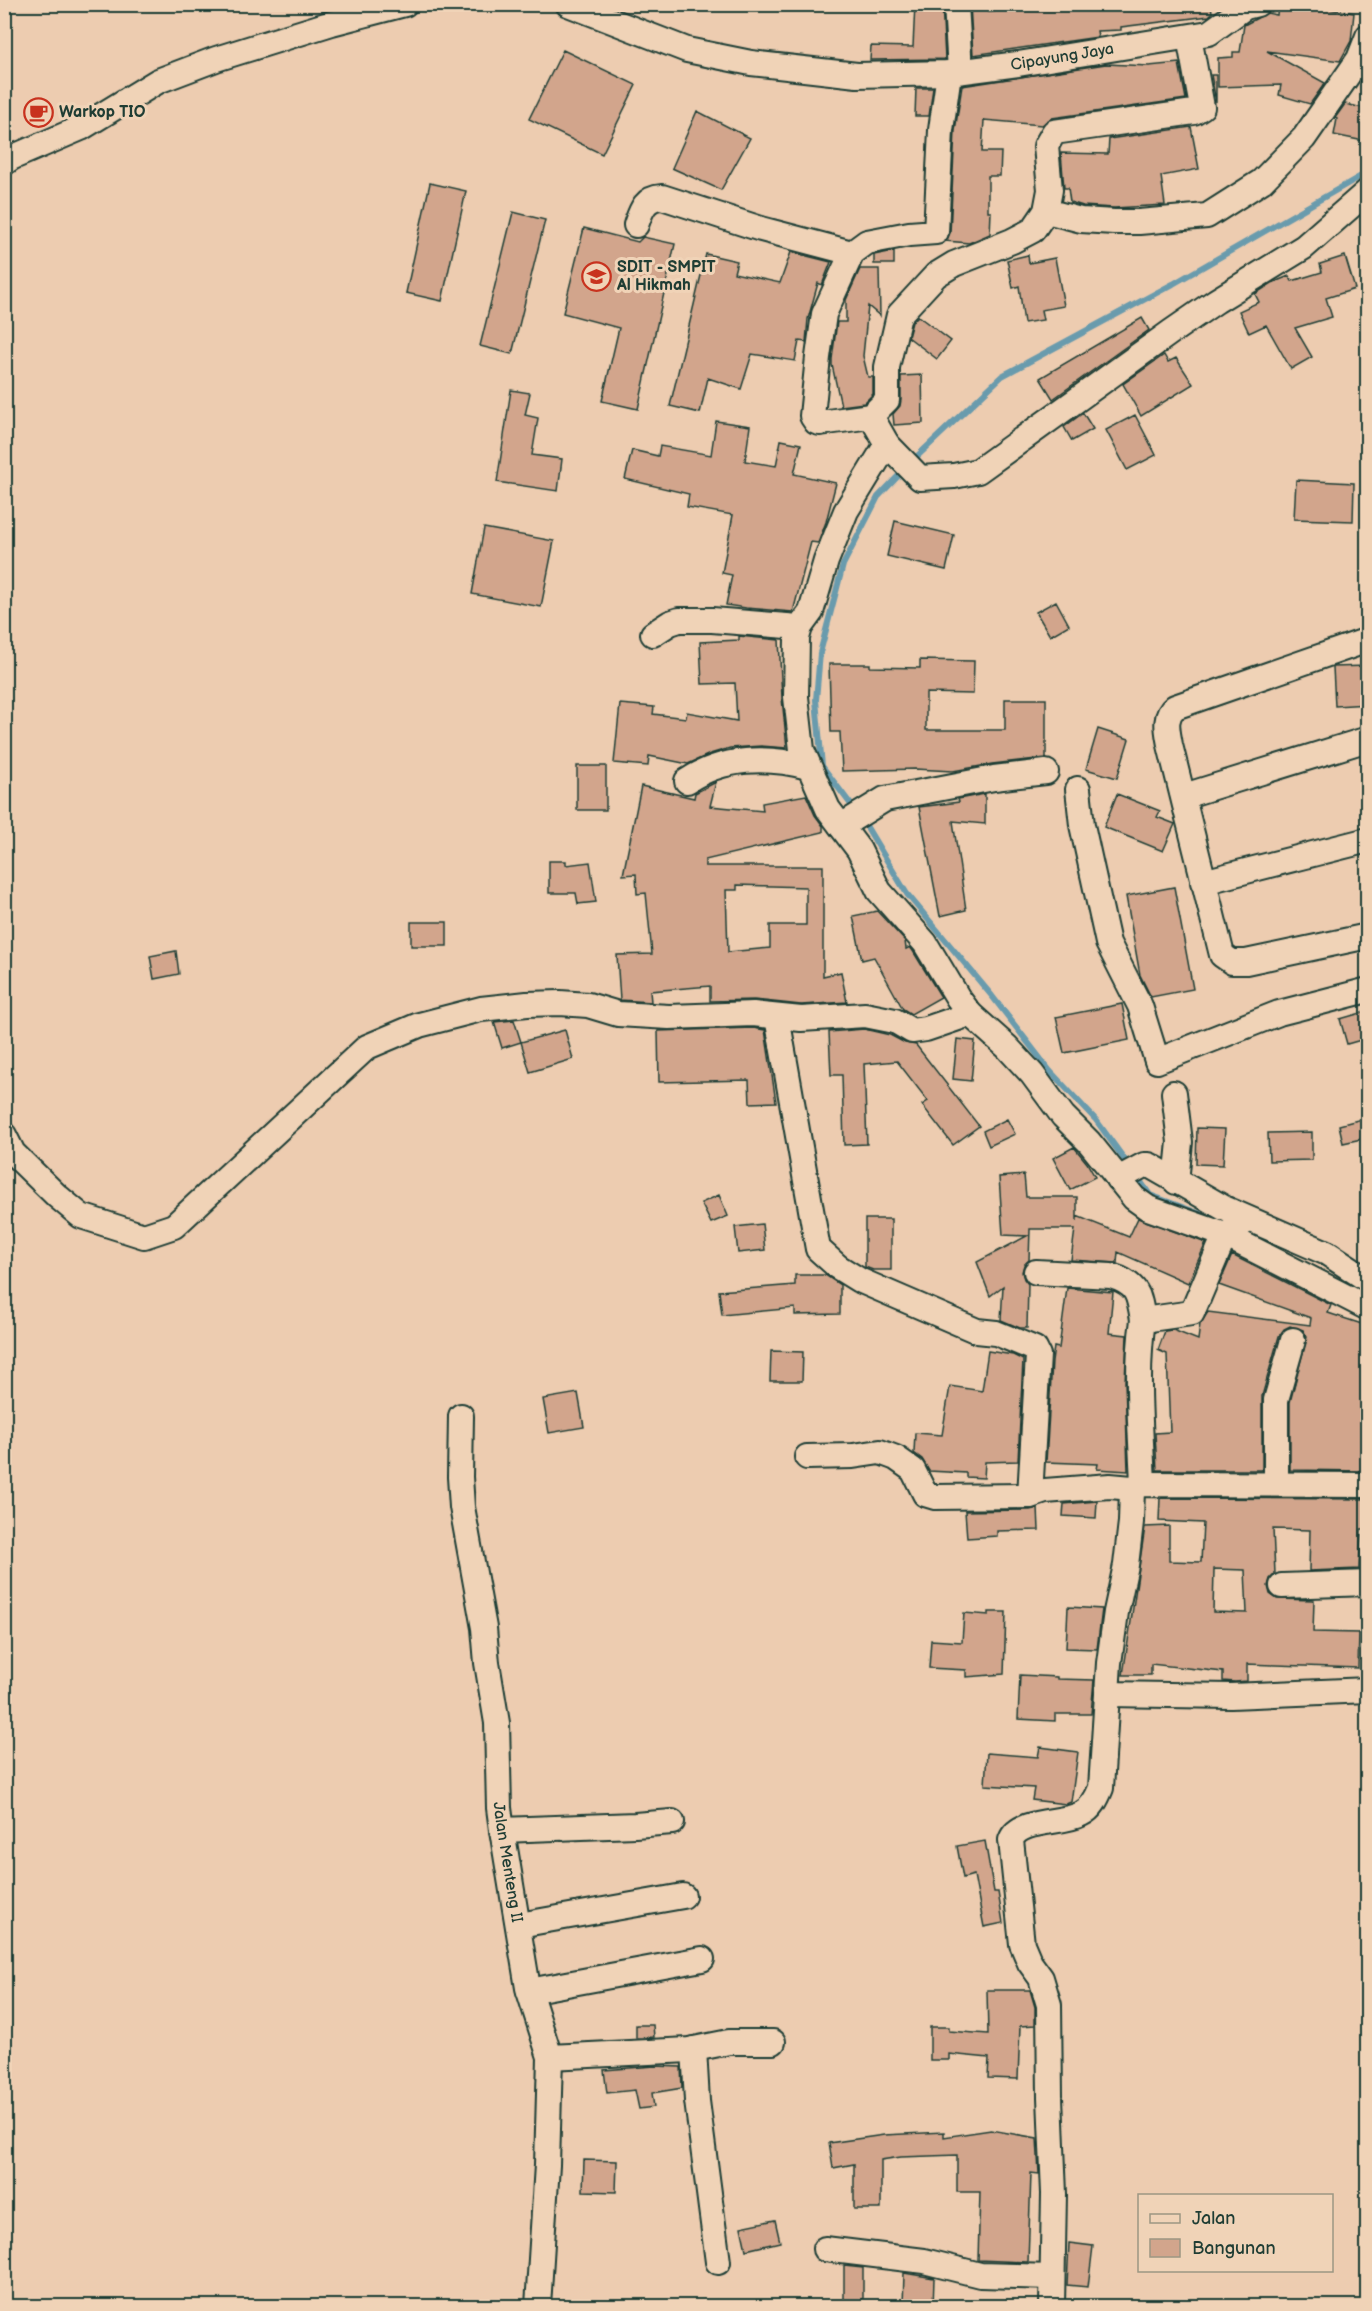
<svg xmlns="http://www.w3.org/2000/svg" width="1372" height="2311" viewBox="0 0 1372 2311" font-family="'Balsamiq Sans',sans-serif">
  <style>
    .lines { fill: none; stroke-linecap: round; stroke-linejoin: round }
    .stream { stroke: #699bad; stroke-width: 6 }
    .building { fill: #d2a58c; stroke: #1f3d34; stroke-width: 1.5; fill-rule: evenodd }
    .minor-casing { stroke: #1f3d34; stroke-width: 28 }
    .minor { stroke: #f0d3b7; stroke-width: 24 }
    .labels { text-anchor: middle; dominant-baseline: central; stroke-width: 6; stroke-linejoin: round; paint-order: stroke }
    .street-label { font-size: 16px; fill: #1f3d34; stroke: #f0d3b7 }
    .poi-label { font-size: 16px; font-weight: bold; fill: #1f3d34; stroke: #f0d3b7; text-anchor: start }
  </style>
  <rect width="100%" height="100%" fill="#edccb0"/>
  <filter id="ink" filterUnits="userSpaceOnUse"><feTurbulence type="fractalNoise" baseFrequency=".0167" numOctaves="2"/><feDisplacementMap in="SourceGraphic" scale="12" xChannelSelector="R" yChannelSelector="G"/><feConvolveMatrix kernelMatrix="1 2 1 2 8 2 1 2 1" color-interpolation-filters="sRGB"/></filter>
  <g filter="url(#ink)">
    <g class="lines">
      <path class="stream" d="M911,462L1002,376L1173,284L1368,172
        M852,806L822,766L816,700L820,653L843,565L878,497L904,470
        M865,824L907,894L992,996L1050,1071L1096,1120L1130,1167
        M1136,1175L1150,1195L1227,1224"/>
    </g>
    <path class="building" d="M915,4H942L945,59L870,60L871,46L913,47Z
      M970,4H989V12L1030,8V4H1211L1212,13L1209,16L1121,27V30L1097,31L1098,37L973,55Z
      M1278,5L1303,8L1304,5L1354,13L1351,41L1340,61L1267,51L1325,83L1310,104L1279,95L1281,85L1218,87V58L1233,57V52H1240L1244,25L1267,13L1277,15Z
      M563,50L636,85L602,154L529,119Z
      M1179,63L1186,99L1052,118L1042,125L984,120L982,152H1001L1000,176H988V212H991L990,234L969,243L946,241L950,233L955,131L962,86L1106,64L1149,66Z
      M1211,75H1216V102Z
      M916,88H933L929,116H915Z
      M1345,104L1368,109L1364,141L1334,135L1337,119L1335,118Z
      M697,111L750,138L721,190L672,168Z
      M1191,127L1199,169L1161,176L1165,205L1114,208L1083,206L1070,202L1068,188H1064L1061,153L1108,154L1109,139Z
      M430,183L466,191L442,301L406,293Z
      M513,212L545,220L512,354L480,346Z
      M584,228L638,242L643,237L675,244L638,409L602,401L619,328L563,313Z
      M894,251V264H874V255Z
      M791,252L831,262L822,285L818,283L808,319L806,342L799,341L795,361L752,354L741,389L708,378L700,413L670,406L706,254L737,261L734,273L780,283Z
      M1028,255L1029,263L1055,258L1064,306L1041,310L1043,320L1024,323L1019,286L1013,288L1007,260Z
      M1345,256L1355,289L1326,298L1332,317L1295,328L1312,357L1291,369L1266,325L1249,333L1239,311L1259,302L1255,294L1272,283L1289,276L1292,281L1322,272L1320,264Z
      M860,269H879L880,316L868,306L863,356L868,377H873V394L864,403L841,406L832,365V359L837,322H846V300Z
      M918,316L951,341L937,359L908,337L912,322Z
      M1142,318L1149,330L1053,399L1040,378Z
      M1164,355L1168,362L1176,358L1193,384L1141,416L1123,384Z
      M922,375L923,423L894,425L893,414L900,406L901,400V376Z
      M511,390L530,393L525,415L538,418L532,455L562,459L558,491L497,482Z
      M1083,413L1093,429L1072,441L1064,427Z
      M1135,415L1156,455L1127,470L1106,430Z
      M716,421L750,426L745,461L776,466L781,440L801,444L794,474L836,483L826,522L818,543L811,542L793,612L746,608L726,605L732,575L722,573L733,515L687,507L689,494L625,479L632,450L658,456L660,446L711,455Z
      M1296,480L1354,483L1353,521L1294,519Z
      M895,521L954,535L946,570L887,556Z
      M484,528L554,541L541,607L472,594Z
      M1056,601L1069,625L1050,636L1036,612Z
      M739,636L779,640L782,698L787,748L761,746L730,748L710,754L688,764L649,756L648,766L614,763L620,704L654,707L653,714L686,718L687,712L737,721L735,683L702,684L700,642L739,640Z
      M920,660L974,661L973,694L926,693V730H1005V699H1046V758L992,764L953,771L915,769L842,771L840,732H831L829,664H870V667L920,668Z
      M1368,666V704L1335,706L1333,667Z
      M1098,729L1129,739L1117,778L1086,769Z
      M577,766H606V810H577Z
      M716,782L710,806L763,811L762,803L806,795L815,815L823,826V832L705,860V866H823V976L841,972L847,1002L801,1005L754,1000L710,1001V986L650,991L651,1002L620,1000L617,955L652,954L646,893L637,894L636,874L623,875L641,786L694,798L695,793ZM737,885L806,887V925H770V948L728,952L726,890H737Z
      M985,794V824L953,821L966,910L940,916L919,807L959,802L958,799Z
      M1117,794L1160,811L1157,817L1175,824L1163,851L1104,827Z
      M549,861H566V865L590,862L596,902L578,904L576,893H549Z
      M1174,887L1193,989L1151,997L1140,975L1126,896Z
      M877,911L905,941L906,949L910,947L913,951L941,997L911,1014L903,1009L874,957L862,960L853,916Z
      M411,922H447V946H411Z
      M176,951L179,974L154,979L150,956Z
      M1122,1004L1129,1040L1064,1053L1056,1017Z
      M1368,1011V1038L1347,1044L1340,1019Z
      M514,1020L521,1042L502,1048L494,1022Z
      M753,1028L765,1030L776,1102L750,1103L749,1080L659,1082L658,1031Z
      M864,1029L890,1035L905,1043L916,1045L979,1126L953,1145L922,1105L928,1101L897,1061L864,1064L867,1144L844,1145L842,1075H831L829,1032Z
      M565,1030L573,1059L530,1072L521,1042Z
      M957,1039L975,1041L971,1081L953,1079Z
      M1007,1119L1015,1134L989,1146L983,1131Z
      M1362,1119L1366,1138L1343,1143L1339,1125Z
      M1197,1128L1225,1129L1223,1165L1196,1164Z
      M1312,1132V1160L1269,1161L1268,1133Z
      M1074,1147L1087,1163L1095,1177L1070,1190L1053,1158Z
      M1024,1175L1026,1197H1077V1221V1216L1129,1237L1138,1218L1206,1243L1188,1283L1118,1252L1117,1263L1071,1260L1075,1229H1030L1029,1260L1024,1265L1022,1272L1024,1279L1028,1284L1027,1328H1020L1001,1320L1003,1286L990,1296L977,1262L1027,1236L1003,1235L999,1177Z
      M719,1195L728,1216L711,1223L701,1203Z
      M865,1219H891V1270H873L865,1267Z
      M762,1224L765,1250L738,1253L735,1227Z
      M1232,1255L1331,1305L1328,1313L1368,1326V1471L1290,1470V1402L1307,1337L1303,1330L1290,1326L1284,1329L1279,1336L1262,1396V1470H1157L1155,1433L1170,1432L1167,1354L1158,1350L1165,1331L1173,1330L1198,1340L1200,1324L1208,1312L1310,1325L1311,1318L1219,1285Z
      M795,1275H825L840,1285V1314L795,1315V1308L722,1315L719,1291L795,1285Z
      M1067,1288L1113,1292L1109,1333L1127,1335L1125,1382L1128,1471L1097,1469L1098,1464L1046,1462L1052,1362L1054,1347L1059,1348Z
      M771,1351L803,1352L802,1381H770Z
      M988,1351L1013,1355L1023,1360L1018,1461L985,1462L984,1478L966,1477V1473L929,1471L922,1459L914,1453L915,1433L942,1435L950,1386L982,1391Z
      M578,1393L584,1427L549,1433L543,1399Z
      M1160,1498L1368,1499V1529H1361L1359,1569L1309,1571L1310,1530L1273,1529L1275,1574L1270,1579L1268,1586L1270,1594L1277,1599L1314,1600L1313,1632L1359,1633L1358,1668L1247,1664V1681L1235,1682L1223,1681V1672L1151,1664V1675H1123L1145,1527L1169,1526V1561L1201,1562L1203,1523L1159,1521ZM1214,1569L1245,1570L1247,1613L1213,1612Z
      M1097,1501L1096,1518L1063,1516L1064,1504Z
      M1038,1508L1039,1530L997,1531V1536L967,1538L965,1511L1030,1510Z
      M1068,1607L1102,1609L1097,1649L1066,1648Z
      M989,1612H1006L1004,1674L966,1677V1670L929,1668L931,1640L962,1642L964,1613L989,1615Z
      M1020,1675L1057,1677V1679L1094,1680L1091,1714H1055V1721L1018,1719Z
      M1040,1747L1078,1752L1071,1802L1066,1804L1032,1800L1034,1788L985,1785L987,1753L1038,1757Z
      M985,1841L994,1892H998L1003,1923L984,1927L974,1875L963,1878L957,1846Z
      M987,1990H1030L1035,2007V2025L1020,2026L1018,2079L988,2078L989,2058L949,2054V2060H930V2027H949V2031L988,2034Z
      M636,2025H653L654,2037L636,2038Z
      M655,2066L681,2067L682,2088L652,2093L654,2107L639,2109L635,2090L607,2093L604,2070Z
      M991,2130L1037,2138L1039,2174L1031,2173L1028,2262L978,2260L980,2192H957V2155L901,2157L881,2160V2209H854V2164L833,2168L829,2143L884,2135L944,2132V2137Z
      M584,2160L617,2161L616,2192L583,2191Z
      M775,2220L780,2242L746,2250L741,2227Z
      M1069,2243L1093,2246L1088,2287L1067,2285Z
      M844,2266L863,2268V2307H844Z
      M904,2273L934,2278L933,2307H903Z"/>
    <g class="lines">
      <defs>
        <g id="minor">
          <path id="s1" d="M568,4L687,50L751,63L857,75L949,73L1018,64L1209,33L1245,7L1257,4"/>
          <path d="M956,4L960,71"/>
          <path d="M1189,37L1202,107L1194,112L1054,132L1046,146L1050,190L1046,211L1033,230L1012,241L954,264L936,275L899,315L887,367V400L871,416L887,444L920,478L954,476L978,471L1171,332L1216,301L1304,247L1368,191"/>
          <path d="M4,163L11,158L81,128L158,81L216,59L332,23L405,4"/>
          <path d="M1046,211L1081,220L1114,222H1139L1207,216L1262,181L1304,138L1359,59L1368,36"/>
          <path d="M636,225C641,211 644,198 662,197L761,229L852,253"/>
          <path d="M871,416L820,423L816,422L812,416L818,357L824,314L852,253L867,242L909,234L936,232L941,130L949,73"/>
          <path d="M887,444L846,511L826,561L811,612L800,627L797,638L796,697L802,750L828,809L859,850L879,891L925,943L958,998L970,1014L1007,1047L1032,1074L1063,1116L1089,1142L1134,1198L1148,1208L1225,1235L1368,1308"/>
          <path d="M653,634L670,623L679,620H712L800,627"/>
          <path d="M1368,640L1175,707C1163,717 1168,732 1170,745L1222,955L1232,962H1246L1368,936"/>
          <path d="M687,781C723,757 768,756 808,767"/>
          <path d="M1078,789L1082,825L1108,943L1140,1006L1157,1061L1279,1013L1368,990"/>
          <path d="M1184,796L1368,739"/>
          <path d="M841,826L885,799L994,778L1046,772"/>
          <path d="M1203,882L1368,840"/>
          <path d="M777,1017L818,1249L838,1267L859,1280L977,1331L996,1333L1035,1349L1038,1355L1030,1496"/>
          <path d="M1174,1093L1180,1142L1176,1182"/>
          <path d="M4,1135L13,1153L57,1196L81,1216L144,1236L174,1226L367,1047L419,1025L481,1009L527,1004L560,1003L588,1005L618,1014L669,1017L753,1014L801,1019L865,1015L895,1021L912,1031L926,1029L970,1014"/>
          <path d="M1118,1179L1144,1165H1149L1224,1208L1327,1253L1368,1280"/>
          <path d="M1036,1272L1111,1276C1138,1284 1139,1295 1143,1320"/>
          <path id="s2" d="M461,1416L460,1477L462,1507L484,1628L487,1663L497,1723L499,1808L502,1830L528,1988L550,2057L547,2165L538,2306"/>
          <path d="M807,1457L853,1456L880,1452L896,1458L913,1470L925,1494L935,1497L1030,1496L1045,1491L1110,1486L1132,1488L1143,1484L1368,1485"/>
          <path d="M1276,1483V1400L1293,1340"/>
          <path d="M1143,1484C1141,1430 1135,1374 1143,1320L1192,1313L1225,1235L1248,1220"/>
          <path d="M1282,1586L1368,1583"/>
          <path d="M1107,1694L1231,1696L1368,1690"/>
          <path d="M502,1830L635,1825L672,1822"/>
          <path d="M519,1925L683,1896"/>
          <path d="M529,1991L702,1959"/>
          <path d="M694,2049L697,2101L718,2262"/>
          <path d="M550,2057L689,2050L729,2042H773"/>
          <path d="M825,2249L924,2261L980,2275L1052,2277"/>
          <path d="M1052,2306L1054,2194L1050,2097L1049,2005L1041,1978L1030,1963L1022,1944L1011,1840C1019,1818 1063,1824 1081,1814C1092,1809 1097,1798 1101,1788L1109,1663L1116,1612L1126,1565L1131,1522L1132,1488"/>
        </g>
      </defs>
      <use href="#minor" class="minor-casing"/>
      <use href="#minor" class="minor"/>
    </g>
  </g>
  <defs>
    <symbol id="cafe-ring" viewBox="-11 -11 22 22"><circle r="9.5" fill="#f0d3b7" stroke="#c8321e" stroke-width="1.5"/><path d="M-5.5-4.5H6V0H3Q3 3.5 0 3.5H-2.5Q-5.5 3.5-5.5 0ZM3-3.2v2h1.7v-2ZM-6 4.5H4V6H-6Z" fill="#c8321e"/></symbol>
    <symbol id="school-ring" viewBox="-11 -11 22 22"><circle r="9.5" fill="#f0d3b7" stroke="#c8321e" stroke-width="1.5"/><path d="M0-5L7-2L0 1L-7-2ZM-4 1L0 2.5L4 1V4Q0 6-4 4Z" fill="#c8321e"/></symbol>
  </defs>
  <g fill-rule="evenodd">
    <use href="#cafe-ring" x="22" y="96" width="33" height="33"/>
    <use href="#school-ring" x="580" y="260" width="33" height="33"/>
  </g>
  <g class="labels">
    <g class="street-label">
      <text stroke="none"><textPath href="#s1" startOffset="506">Cipayung Jaya</textPath></text>
      <text stroke="none"><textPath href="#s2" startOffset="450">Jalan Menteng II</textPath></text>
    </g>
    <g class="poi-label">
      <text x="59" y="112">Warkop TIO</text>
      <text x="617" y="267">SDIT - SMPIT<tspan x="617" dy="18">Al Hikmah</tspan></text>
    </g>
  </g>
  <rect width="1372" height="2311" fill="none" stroke="#f0d3b7" stroke-width="24"/>
  <rect x="12" y="12" width="1348" height="2287" fill="none" stroke="#1f3d34" stroke-width="2" filter="url(#ink)"/>
  <rect x="1138" y="2194" width="195" height="78" fill="#f0d3b7" stroke="#9c9783" stroke-width="1.5"/>
  <rect x="1150" y="2214" width="30" height="9" fill="#f0d3b7" stroke="#9c9783" stroke-width="1.5"/>
  <text x="1192" y="2224" font-size="18" fill="#1f3d34">Jalan</text>
  <rect x="1150" y="2239" width="30" height="18" fill="#d2a58c" stroke="#9c9783" stroke-width="1.5"/>
  <text x="1192" y="2254" font-size="18" fill="#1f3d34">Bangunan</text>
</svg>
